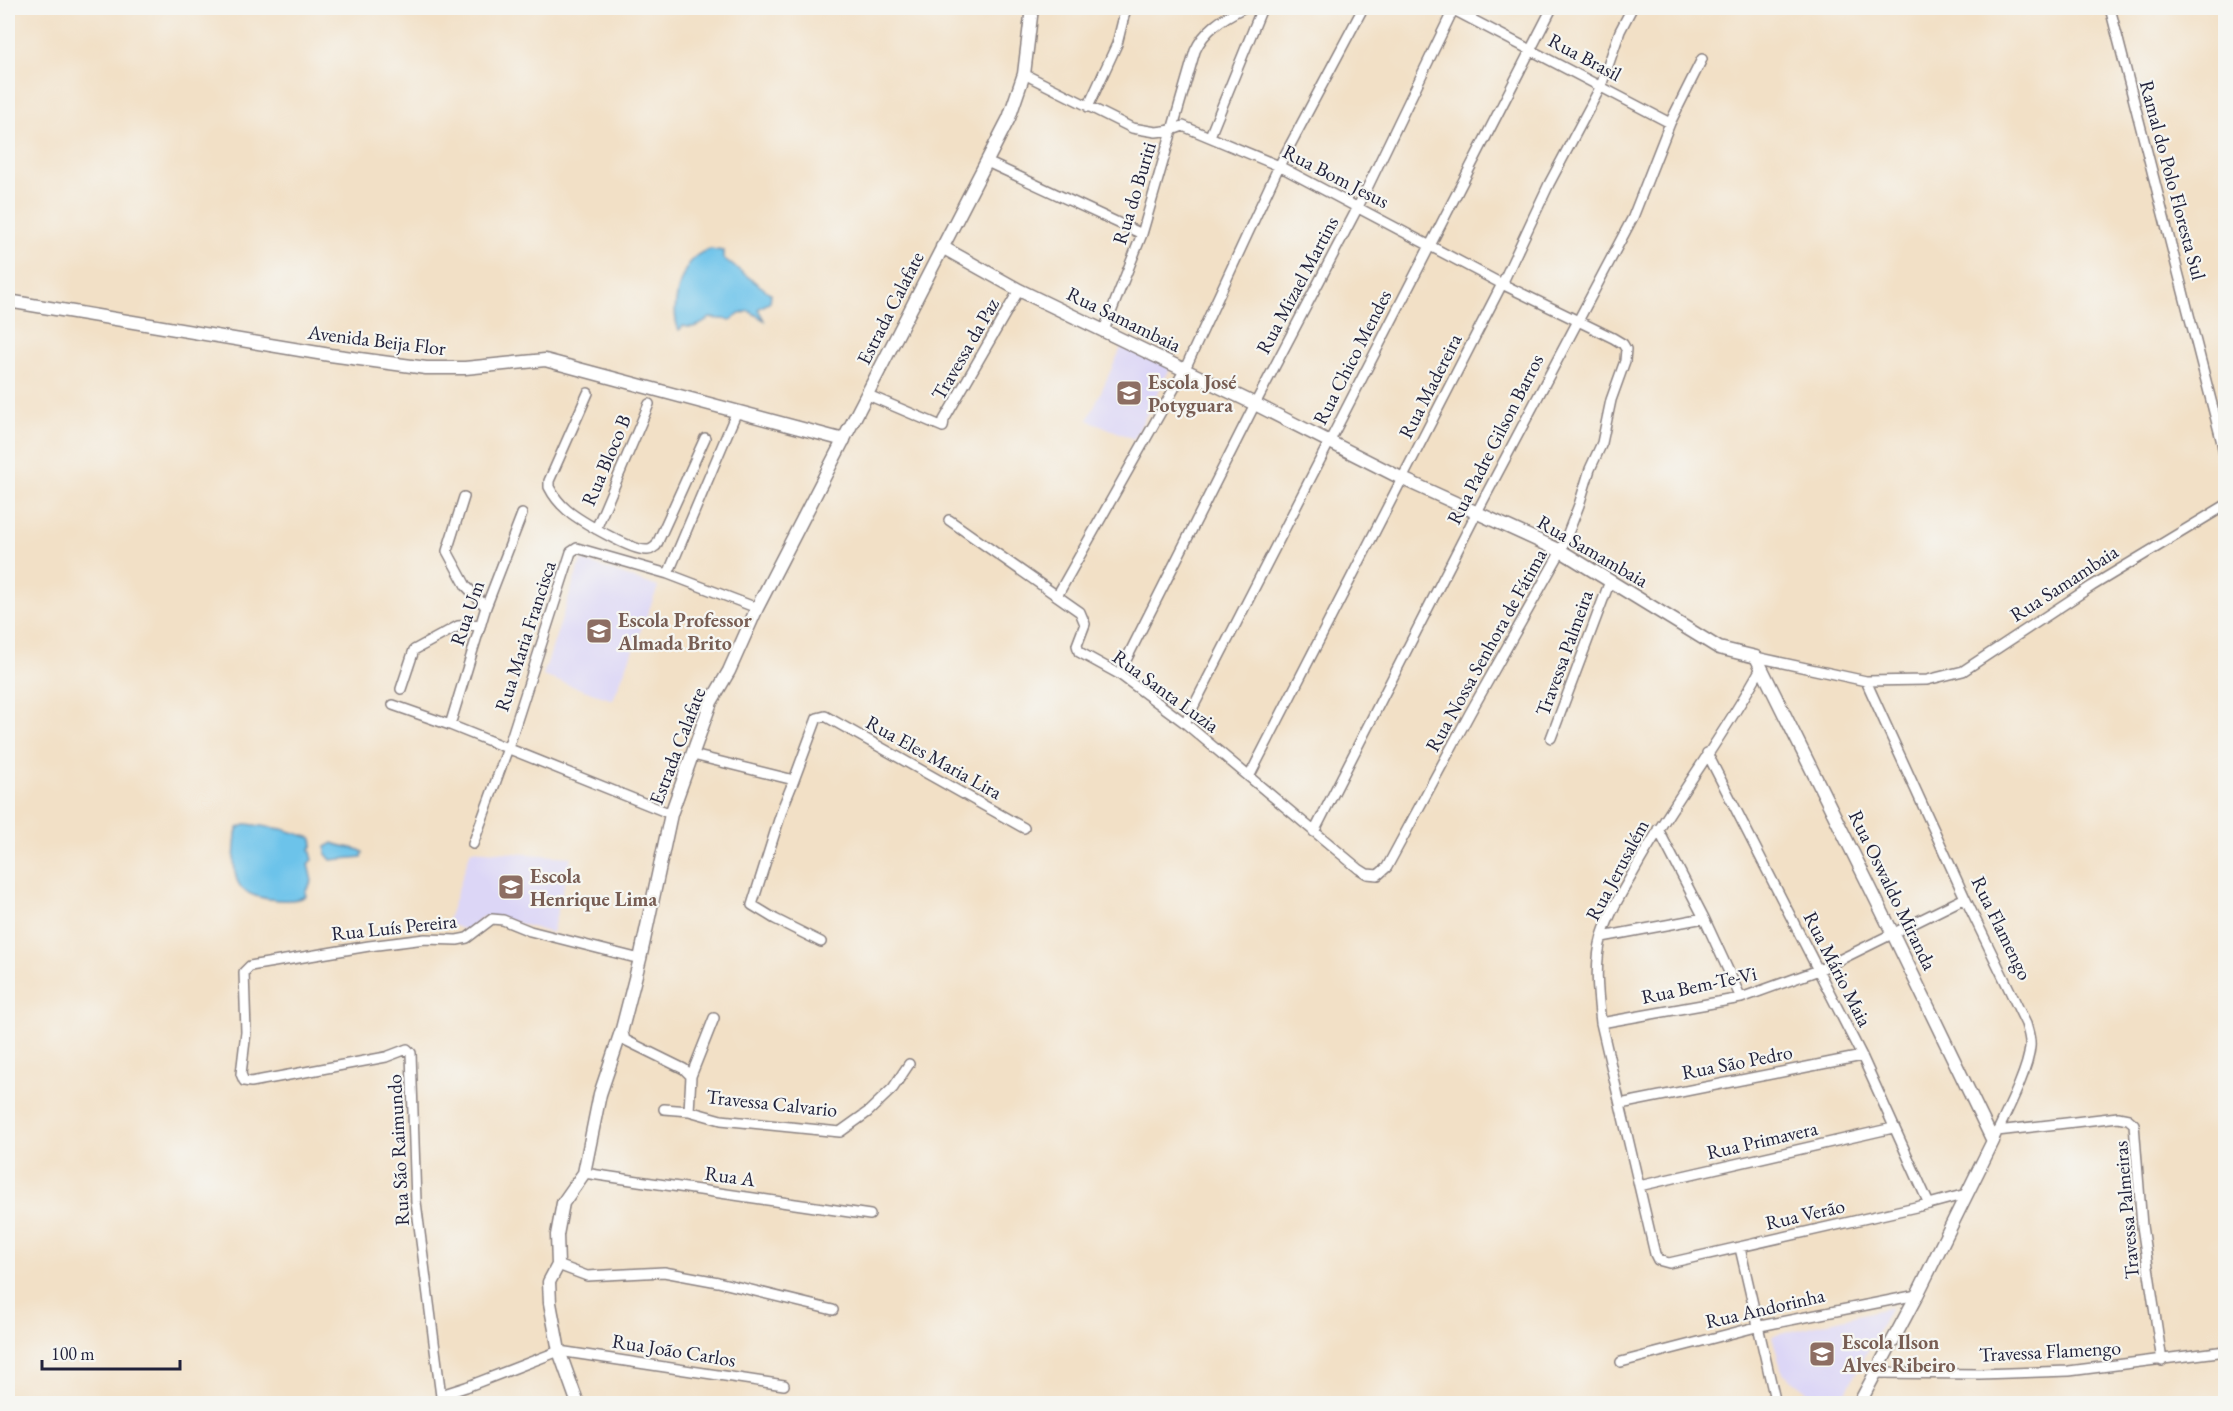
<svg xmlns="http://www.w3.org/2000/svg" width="2233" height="1411" viewBox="0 0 2233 1411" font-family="'EB Garamond',serif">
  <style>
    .built { fill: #dcd6f6 }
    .water { fill: #6cc3ea; stroke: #477292; stroke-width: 1.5 }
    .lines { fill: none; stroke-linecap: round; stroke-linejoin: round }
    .minor-casing { stroke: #8a8180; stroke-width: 12 }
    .tertiary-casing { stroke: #8a8180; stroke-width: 15 }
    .minor { stroke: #fff; stroke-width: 9 }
    .tertiary { stroke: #fff; stroke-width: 12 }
    .labels { text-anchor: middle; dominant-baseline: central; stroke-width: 4.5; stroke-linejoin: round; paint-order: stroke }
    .street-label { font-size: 20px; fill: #22223b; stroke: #f6f6f2 }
    .education-label { font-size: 20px; font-weight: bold; fill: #785e54; stroke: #f6f6f2; text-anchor: start }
  </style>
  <rect width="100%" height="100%" fill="#f6f6f2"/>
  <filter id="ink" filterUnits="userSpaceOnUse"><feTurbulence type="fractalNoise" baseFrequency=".0167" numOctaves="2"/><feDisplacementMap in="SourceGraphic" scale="12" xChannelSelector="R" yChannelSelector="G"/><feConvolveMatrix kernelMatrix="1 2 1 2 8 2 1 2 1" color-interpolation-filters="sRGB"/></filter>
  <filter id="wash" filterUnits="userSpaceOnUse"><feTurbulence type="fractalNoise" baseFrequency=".008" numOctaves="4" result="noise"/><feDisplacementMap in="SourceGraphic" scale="24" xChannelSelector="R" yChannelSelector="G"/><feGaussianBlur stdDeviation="1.35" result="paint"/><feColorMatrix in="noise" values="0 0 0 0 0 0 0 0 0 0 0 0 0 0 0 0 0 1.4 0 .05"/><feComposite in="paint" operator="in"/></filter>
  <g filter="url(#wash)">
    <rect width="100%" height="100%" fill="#f2e0c6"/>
    <path class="built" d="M1122,346L1171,367L1134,439L1088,420Z
      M581,560L658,587L613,700L543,676Z
      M471,850L571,857L552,933L500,918L482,917L467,931L447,923Z
      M1891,1307L1840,1403H1822L1782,1372L1772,1336Z"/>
    <path class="water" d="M710,249L723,251V258L771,294L770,302L758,309L764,320L749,311L737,315L732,320L710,318C701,325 695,329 683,326L679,330C670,311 679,273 694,258C699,253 704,251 710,249Z
      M247,824L282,829L312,838L313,845L310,849L313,860L308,864L312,881L305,892L306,896C291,904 250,900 240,886C231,873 235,849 236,834L238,828Z
      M333,843C343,848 354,846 363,852L362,857L331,860L326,854V847Z"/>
  </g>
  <g filter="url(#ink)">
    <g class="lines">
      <defs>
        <path id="minor" d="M1450,8L1670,123
          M2110,8L2222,443L2226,466
          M1088,107L1117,44L1126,8
          M1210,136L1262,8
          M987,162L1142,234
          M1104,330L1142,234L1195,51C1204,30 1223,18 1243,8
          M588,393L549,481V487C553,495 560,504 567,510C579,520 633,552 648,550C652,550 652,548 656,546L705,438
          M868,395L943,427L944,420L1019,290
          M464,497L447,551L466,586L486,607
          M949,520L1080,612L1085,624L1077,645L1079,652L1119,674L1185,723L1359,869L1367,874L1378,875L1387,867L1470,713L1561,551L1579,505L1590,469L1602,443L1611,400L1625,361L1626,349L1623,344L1613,338L1502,284L1279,166L1183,126L1172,130L1156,132L1132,128L1024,74
          M596,529L649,404
          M668,574L737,411
          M1057,596L1184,371L1279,166L1363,8
          M1756,657L1866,681L1927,680L1963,671L2092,586L2226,505
          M1761,668C1725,734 1679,794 1641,859C1627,884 1611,908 1602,936C1594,964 1598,995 1601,1023L1655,1254L1658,1260L1669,1263L1929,1204L1966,1194
          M1119,674L1255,404L1358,207L1454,8
          M1866,681L1965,898L2026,1024C2028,1031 2031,1039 2030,1047C2028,1072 2004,1117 1993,1141
          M401,689L414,650L458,626L481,624
          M393,705L450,725L671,814
          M1185,723L1552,8
          M450,725L486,607L522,514
          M1551,738L1610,581
          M1707,753L1862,1056L1929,1204
          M693,755L794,780L817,718L825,716L1024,828
          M1249,777L1502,284L1549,184L1601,86L1620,31L1632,8
          M794,780L783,807L752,905L775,919L821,942
          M1658,829L1704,918L1741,998
          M1314,832L1477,512L1633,217L1670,123L1702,59
          M473,844L508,748L571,552L577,548L668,574L757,608
          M1602,937L1704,918
          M1601,1023L1741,998L1819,970L1965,898
          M622,1029L625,1040L684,1069L691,1076L689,1111L721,1120L840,1132L868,1112L893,1088L909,1064
          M691,1076L714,1018
          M1620,1104L1862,1056
          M664,1109L689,1111
          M1997,1131L2118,1117L2128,1119L2134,1124L2142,1226L2162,1361
          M584,1173L870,1215
          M1639,1186L1893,1128
          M1740,1248L1776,1404
          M558,1265L587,1276L664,1272L718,1282L833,1310
          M1621,1362L1760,1326L1917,1295
          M1875,1373L1979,1374L2069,1371L2226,1351
          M441,1395L466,1387L559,1351L784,1385
          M442,1404L416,1202L411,1053L407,1049L386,1057L251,1082L244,1081L241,1074L246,1032L244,972L250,966L369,946L425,939L457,940L467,938L492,919L503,920L530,931L640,959"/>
        <path id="tertiary" d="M942,247L1019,290L1255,404L1403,479L1561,551L1719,648L1756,657L1893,934L1993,1141L1917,1295L1859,1404
          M8,301L330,355L426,368H465L545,360L844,440
          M578,1404L559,1351L550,1303L549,1282L558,1265L557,1235L563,1203L584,1173L600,1094L622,1029L640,959L671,814L711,702L729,671L757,608L1009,118L1024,74L1032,8"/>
      </defs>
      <use href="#minor" class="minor-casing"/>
      <use href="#tertiary" class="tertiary-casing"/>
      <use href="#minor" class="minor"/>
      <use href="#tertiary" class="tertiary"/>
    </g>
  </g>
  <defs>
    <symbol id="school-square" viewBox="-11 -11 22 22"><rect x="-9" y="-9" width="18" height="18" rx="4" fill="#8d6e63" stroke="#f6f6f2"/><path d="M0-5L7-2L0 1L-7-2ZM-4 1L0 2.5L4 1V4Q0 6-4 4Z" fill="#fff"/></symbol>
  </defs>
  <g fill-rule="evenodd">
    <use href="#school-square" x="1114" y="378" width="30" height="30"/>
    <use href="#school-square" x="584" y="616" width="30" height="30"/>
    <use href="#school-square" x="496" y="872" width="30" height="30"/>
    <use href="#school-square" x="1807" y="1339" width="30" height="30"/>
  </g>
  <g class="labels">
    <g class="street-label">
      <text transform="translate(1585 57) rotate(28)">Rua Brasil</text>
      <text transform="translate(1336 176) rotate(27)">Rua Bom Jesus</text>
      <text transform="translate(2173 180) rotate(75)">Ramal do Polo Floresta Sul</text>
      <text transform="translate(1134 193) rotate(-73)">Rua do Buriti</text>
      <text transform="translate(1297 285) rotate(-62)">Rua Mizael Martins</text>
      <text transform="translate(890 308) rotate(-63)">Estrada Calafate</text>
      <text transform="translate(1124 319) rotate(26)">Rua Samambaia</text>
      <text transform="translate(377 340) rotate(7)">Avenida Beija Flor</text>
      <text transform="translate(965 349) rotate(-60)">Travessa da Paz</text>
      <text transform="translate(1352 357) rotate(-63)">Rua Chico Mendes</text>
      <text transform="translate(1430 386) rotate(-63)">Rua Madereira</text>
      <text transform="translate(1495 439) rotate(-63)">Rua Padre Gilson Barros</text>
      <text transform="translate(606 460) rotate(-67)">Rua Bloco B</text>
      <text transform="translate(1593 551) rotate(30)">Rua Samambaia</text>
      <text transform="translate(2064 583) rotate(-33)">Rua Samambaia</text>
      <text transform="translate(467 613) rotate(-71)">Rua Um</text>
      <text transform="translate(525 636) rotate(-72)">Rua Maria Francisca</text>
      <text transform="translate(1486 650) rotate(-61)">Rua Nossa Senhora de Fátima</text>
      <text transform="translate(1564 653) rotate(-70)">Travessa Palmeira</text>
      <text transform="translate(1166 691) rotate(36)">Rua Santa Luzia</text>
      <text transform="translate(677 746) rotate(-69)">Estrada Calafate</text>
      <text transform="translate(934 757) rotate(29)">Rua Eles Maria Lira</text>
      <text transform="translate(1617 870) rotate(-62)">Rua Jerusalém</text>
      <text transform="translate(1893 890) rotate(64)">Rua Oswaldo Miranda</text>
      <text transform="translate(394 927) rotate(-6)">Rua Luís Pereira</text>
      <text transform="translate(2002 928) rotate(64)">Rua Flamengo</text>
      <text transform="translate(1838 969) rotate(63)">Rua Mário Maia</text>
      <text transform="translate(1699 985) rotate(-12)">Rua Bem-Te-Vi</text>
      <text transform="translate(1737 1062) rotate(-11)">Rua São Pedro</text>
      <text transform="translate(772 1103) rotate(6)">Travessa Calvario</text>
      <text transform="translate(1762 1140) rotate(-13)">Rua Primavera</text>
      <text transform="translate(398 1150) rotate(-93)">Rua São Raimundo</text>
      <text transform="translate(730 1176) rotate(8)">Rua A</text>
      <text transform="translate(2126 1210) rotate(-95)">Travessa Palmeiras</text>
      <text transform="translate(1805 1214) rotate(-13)">Rua Verão</text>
      <text transform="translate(1765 1308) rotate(-13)">Rua Andorinha</text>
      <text transform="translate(674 1350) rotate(9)">Rua João Carlos</text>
      <text transform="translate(2050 1351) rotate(-3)">Travessa Flamengo</text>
    </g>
    <g class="education-label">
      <text x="1148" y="382">Escola José<tspan x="1148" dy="23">Potyguara</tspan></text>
      <text x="618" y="620">Escola Professor<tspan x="618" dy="23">Almada Brito</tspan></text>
      <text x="530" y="876">Escola<tspan x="530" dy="23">Henrique Lima</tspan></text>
      <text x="1842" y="1342">Escola Ilson<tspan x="1842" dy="23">Alves Ribeiro</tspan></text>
    </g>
  </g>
  <rect width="2233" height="1411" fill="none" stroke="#f6f6f2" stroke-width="30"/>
  <path d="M42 1360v9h138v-9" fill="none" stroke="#22223b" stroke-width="3"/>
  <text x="51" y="1360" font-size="18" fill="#22223b" stroke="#f6f6f2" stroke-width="4.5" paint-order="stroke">100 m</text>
</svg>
